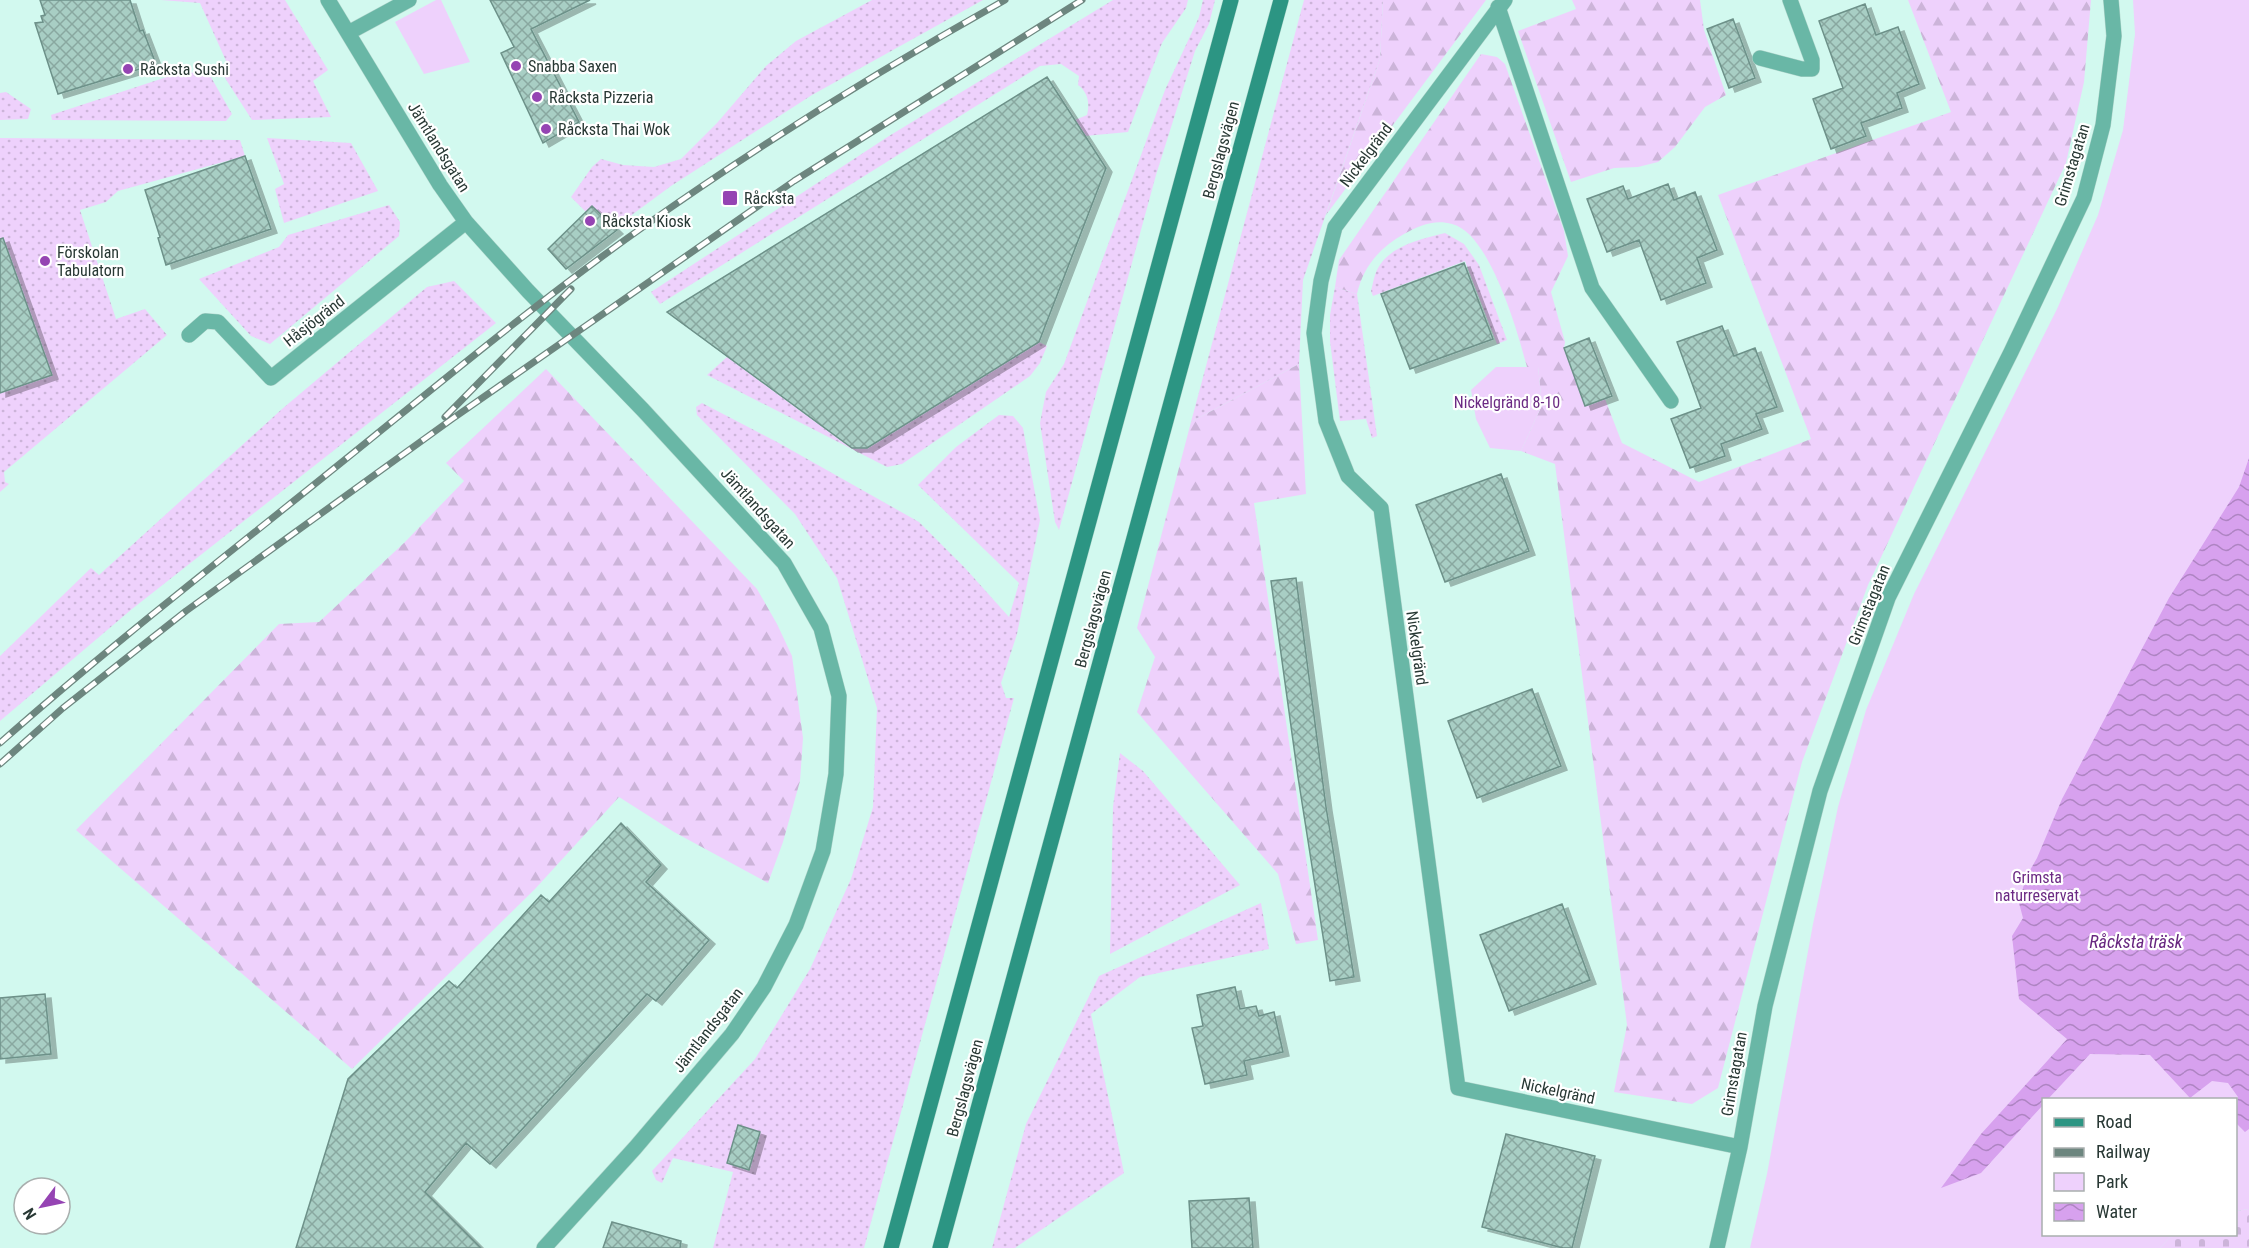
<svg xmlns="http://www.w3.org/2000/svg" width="2249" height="1248" viewBox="0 0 2249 1248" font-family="'Roboto Condensed',sans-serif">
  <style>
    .grass { fill: url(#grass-dots) }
    .forest { fill: url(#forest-firs) }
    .cemetery { fill: url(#cemetery-stones) }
    .park { fill: #eed1fc }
    .water { fill: url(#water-waves) }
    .building { fill: url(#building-cross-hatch); stroke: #6d9189; stroke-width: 1.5; filter: url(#shadow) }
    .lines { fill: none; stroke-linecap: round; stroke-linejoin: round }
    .street-casing { stroke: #b3d6cd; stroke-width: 16 }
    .secondary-casing { stroke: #b3d6cd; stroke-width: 16 }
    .street { stroke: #69b7a6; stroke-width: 15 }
    .secondary { stroke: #2c9583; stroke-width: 15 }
    .rail-casing { stroke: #6d867f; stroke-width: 7 }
    .rail { stroke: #fff; stroke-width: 4.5; stroke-dasharray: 14; stroke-linecap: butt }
    .poi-dot { fill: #9544b3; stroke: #fff; stroke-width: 2 }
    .labels { text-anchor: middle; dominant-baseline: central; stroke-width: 4.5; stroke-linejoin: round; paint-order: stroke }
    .poi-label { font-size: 16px; fill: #283834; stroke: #fff; text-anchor: start }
    .street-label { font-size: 16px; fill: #283834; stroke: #fff }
    .park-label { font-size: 16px; fill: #6b2a83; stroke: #fff }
    .water-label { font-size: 18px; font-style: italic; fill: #682780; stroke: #fff }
  </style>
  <defs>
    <pattern id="grass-dots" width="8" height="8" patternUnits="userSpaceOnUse" patternTransform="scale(1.5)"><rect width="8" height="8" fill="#eed1fc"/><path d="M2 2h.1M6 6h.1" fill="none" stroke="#ccb4d9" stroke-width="1.8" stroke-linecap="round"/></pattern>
    <pattern id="forest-firs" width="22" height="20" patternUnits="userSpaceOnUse" patternTransform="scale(1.5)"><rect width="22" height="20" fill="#eed1fc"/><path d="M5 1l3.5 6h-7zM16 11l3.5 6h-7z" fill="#ccb4d9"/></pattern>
    <pattern id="cemetery-stones" width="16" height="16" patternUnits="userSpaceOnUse" patternTransform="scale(1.5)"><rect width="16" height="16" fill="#eed1fc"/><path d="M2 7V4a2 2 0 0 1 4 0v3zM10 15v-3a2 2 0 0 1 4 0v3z" fill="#ccb4d9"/></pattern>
    <pattern id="water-waves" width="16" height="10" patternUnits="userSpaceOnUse" patternTransform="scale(1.5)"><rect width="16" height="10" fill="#d7a1ee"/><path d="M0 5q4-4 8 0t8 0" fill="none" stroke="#ae84c2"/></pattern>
    <pattern id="building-cross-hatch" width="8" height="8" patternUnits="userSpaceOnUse" patternTransform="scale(1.5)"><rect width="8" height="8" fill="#a8cec4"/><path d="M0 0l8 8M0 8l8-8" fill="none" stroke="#89a8a0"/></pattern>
    <filter id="shadow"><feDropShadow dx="6" dy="4" stdDeviation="0" flood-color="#0004"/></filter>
  </defs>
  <rect width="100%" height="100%" fill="#d2f9ef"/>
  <path class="grass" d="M161,0H285L328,70L313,81L331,117L252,120L225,78L227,63L200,3Z
    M872,0H983L812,95L671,186L633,214L617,230L592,206L586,212L571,197L592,167L601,159L623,165L654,167L681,159L717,123L766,66L796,41Z
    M1113,0H1188L1186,8L1162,43L1128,132L1085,136L1075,120L1087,115C1090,104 1088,92 1078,85L1079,76L1061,64L1040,66L660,304L651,292L889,136Z
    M1203,0H1215L1209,24L1195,51L1156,175L1059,530L1055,522L1040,423L1046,392L1064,364L1165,90L1199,17Z
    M1304,0H1383L1380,59L1303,280L1299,364L1191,422Z
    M208,72L232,114L226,121L52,120L51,115L179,73Z
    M6,92L31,109L28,119L0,120V93Z
    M0,138L240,140L245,156L118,191L106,202L80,210L116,319L145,309L167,335L4,472L5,482L9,484L0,492Z
    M267,138L351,143L378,191L284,223L275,189L284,184Z
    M389,205L400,222L399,236L270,344L251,336L199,279L279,247L288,235Z
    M1445,233L1464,244L1479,265L1507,340L1497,344L1465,261L1373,296L1371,291C1373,284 1374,275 1378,268C1391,245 1422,239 1445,233Z
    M454,281L496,323L132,609L0,721V656L91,568L99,575L282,409L427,287Z
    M1335,287L1357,294L1377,436L1372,438L1366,419L1340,421L1330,341V315Z
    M1039,342L1047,346L1040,363L1030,376L902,464L887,467L707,375L727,357L844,443L852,448H867Z
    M702,403L777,442L919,522L965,568L1009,617L1019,583L918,485L956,447L999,415L1013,416L1023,428L1040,520L1017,634L1001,683L1006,698H1014L864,1248H713L733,1172L673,1158L662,1183L656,1180L652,1171L755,1059L810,969L851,879L873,807L877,708L837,578L795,514L697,415L696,407Z
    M1120,753L1143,771L1240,885L1110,954L1113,807Z
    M1261,903L1269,949L1140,977L1091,1014L1124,1173L1015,1248H992L1026,1124L1099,976Z"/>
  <path class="forest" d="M1383,0H1486L1326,215L1380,59Z
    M1572,0H1700L1704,30L1726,95L1705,107L1675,147L1658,162L1638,167L1614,168L1571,182L1518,31L1576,9Z
    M1908,0H2091L2084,82L2066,163L1868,585L1802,762L1718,1088L1692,1104L1614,1092L1627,1025L1555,464L1521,451L1542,405L1538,367H1527C1518,333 1490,233 1452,224C1434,219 1419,226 1404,234C1380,247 1363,267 1357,294L1335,287L1339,260L1481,54L1497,57L1505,64L1564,231L1568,256L1551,292L1565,342L1564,348L1585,406L1605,399L1622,443L1699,482L1811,439L1718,195L1951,112Z
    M1299,364L1306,494L1254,503L1318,940L1296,944L1278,874L1137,712L1155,657L1137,628L1191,422Z
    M546,369L757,589L777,624L792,656L803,738L800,781L783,842L768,883L674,832L619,797L535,889L352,1069L76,830L279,624L319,622L405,542L464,481L446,463Z"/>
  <path class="cemetery" d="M2249,1209V1248H2160L2172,1235L2236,1234V1211Z"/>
  <path class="park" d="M436,0H441L470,62L424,74L395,22Z
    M2133,0H2249V1209L2236,1211V1100H2044V1234L2172,1235L2160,1248H1750L1767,1174L1813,924L1838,807L1866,710L1914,594L2057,309L2098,215L2123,130L2135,34Z
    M1496,367H1538L1542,405L1521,451L1490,448L1476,419L1471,390Z"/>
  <path class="water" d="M2249,458V1129L2245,1132L2236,1123L2238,1097L2228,1083L2212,1081L2190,1098L2150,1055L2090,1054L2048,1099L2044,1100L2043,1105L1981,1173L1941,1188L1981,1134L2067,1039L2019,999L2012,936L2023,918L2019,903L2026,877L2037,858L2062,799L2169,598L2239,487Z"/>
  <path class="building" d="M40,0H130L140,31L143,30L156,64L58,94L35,23L43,22L41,16L45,15Z
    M490,0H590L531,29L579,122L543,143L501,53L514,47Z
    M1865,4L1876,35L1898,27L1919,84L1897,93L1902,108L1861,123L1866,136L1831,149L1813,99L1843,88L1819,21Z
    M1733,19L1755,78L1729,88L1707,29Z
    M1047,77L1106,168L1039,342L867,448H852L667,312Z
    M245,156L271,229L166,265L158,238L160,237L145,190Z
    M1668,184L1674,200L1695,192L1717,250L1697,258L1706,283L1661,300L1639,240L1607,252L1587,199L1623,186L1628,199Z
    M592,206L617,230L566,269L548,249Z
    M3,238L52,375L0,393V239Z
    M1464,263L1493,339L1410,369L1381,294Z
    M1722,326L1734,356L1755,348L1777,407L1756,414L1762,429L1721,444L1725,456L1690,468L1671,419L1701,408L1677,342Z
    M1589,338L1612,396L1585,406L1564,348Z
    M1501,474L1529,551L1445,582L1416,505Z
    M1296,578L1326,807L1354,977L1330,981L1298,777L1271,581Z
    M1532,689L1561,766L1477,798L1448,721Z
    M621,823L661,865L646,882L709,940L656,1001L647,994L490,1164L466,1143L425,1192L481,1248H296L348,1079L449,981L457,988L541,895L549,902Z
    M1562,904L1590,980L1509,1011L1480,935Z
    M1235,987L1240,1009L1256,1006L1259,1016L1274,1012L1283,1052L1244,1061L1247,1075L1205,1084L1192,1028L1203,1026L1197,995Z
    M45,994L51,1054L0,1059V998Z
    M738,1125L760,1132L749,1170L727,1163Z
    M1506,1134L1595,1156L1572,1248H1563L1482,1227Z
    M1249,1198L1253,1248H1192L1189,1201Z
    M612,1222L681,1241L680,1248H603Z"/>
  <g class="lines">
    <defs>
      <path id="street" d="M328,0L440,185L466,222L528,291L643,410L784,563L821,628L839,696L836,774L823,851L796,925L764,987L732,1034L635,1148L544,1248
        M1505,0L1335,227L1321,281L1314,333L1326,421L1348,476L1381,508L1458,1088L1740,1147
        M1498,7L1592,288L1671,401
        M348,33L409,0
        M1760,58L1802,69H1812V60L1790,0
        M189,335L205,321L218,322L271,378L466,222
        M1717,1248L1740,1147L1765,1006L1820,791L1888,598L2011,352L2084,198L2103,125L2114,36L2111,0"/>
      <path id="secondary" d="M891,1248L1231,0
        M940,1248L1281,0"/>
    </defs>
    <use href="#street" class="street-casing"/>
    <use href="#secondary" class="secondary-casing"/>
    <use href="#street" class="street"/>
    <use href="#secondary" class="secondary"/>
    <defs>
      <path id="rail" d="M445,417L571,289
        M0,743C104,651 213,566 321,479C427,394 531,306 643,227C759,145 880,70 1005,0
        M0,764L63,708L186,611L452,419L794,181L1082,0"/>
    </defs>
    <use href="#rail" class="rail-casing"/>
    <use href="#rail" class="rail"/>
  </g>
  <g class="poi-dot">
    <circle cx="516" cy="66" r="6"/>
    <circle cx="128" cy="69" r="6"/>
    <circle cx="537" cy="97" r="6"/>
    <circle cx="546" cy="129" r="6"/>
    <rect x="722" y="190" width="16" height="16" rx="3"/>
    <circle cx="590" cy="221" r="6"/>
    <circle cx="45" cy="261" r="6"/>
  </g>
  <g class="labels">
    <g class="poi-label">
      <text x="528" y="66">Snabba Saxen</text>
      <text x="140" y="69">Råcksta Sushi</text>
      <text x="549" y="97">Råcksta Pizzeria</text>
      <text x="558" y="129">Råcksta Thai Wok</text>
      <text x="744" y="198">Råcksta</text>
      <text x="602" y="221">Råcksta Kiosk</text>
      <text x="57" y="252">Förskolan<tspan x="57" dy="18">Tabulatorn</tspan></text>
    </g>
    <g class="street-label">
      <text transform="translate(439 147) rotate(58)">Jämtlandsgatan</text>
      <text transform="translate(1221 150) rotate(-75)">Bergslagsvägen</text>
      <text transform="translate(1366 155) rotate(-53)">Nickelgränd</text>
      <text transform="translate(2072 165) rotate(-73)">Grimstagatan</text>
      <text transform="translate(314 321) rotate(-38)">Håsjögränd</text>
      <text transform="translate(758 508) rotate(48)">Jämtlandsgatan</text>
      <text transform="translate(1869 605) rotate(-68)">Grimstagatan</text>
      <text transform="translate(1093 619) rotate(-75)">Bergslagsvägen</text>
      <text transform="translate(1417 648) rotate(82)">Nickelgränd</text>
      <text transform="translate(708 1030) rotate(-52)">Jämtlandsgatan</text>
      <text transform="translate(1734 1074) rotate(-80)">Grimstagatan</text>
      <text transform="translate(965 1088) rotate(-75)">Bergslagsvägen</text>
      <text transform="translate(1558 1091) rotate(12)">Nickelgränd</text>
    </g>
    <g class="park-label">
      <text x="1507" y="402">Nickelgränd 8-10</text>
      <text x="2037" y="877">Grimsta<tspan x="2037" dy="18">naturreservat</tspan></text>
    </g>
    <g class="water-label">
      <text x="2136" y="941">Råcksta träsk</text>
    </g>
  </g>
  <rect x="2042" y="1098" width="195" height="138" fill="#ffffff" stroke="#a9afae" stroke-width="1.5"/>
  <rect x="2054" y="1118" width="30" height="9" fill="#2c9583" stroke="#a9afae" stroke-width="1.5"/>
  <text x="2096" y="1128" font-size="18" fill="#283834">Road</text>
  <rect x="2054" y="1148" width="30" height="9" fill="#6d867f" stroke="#a9afae" stroke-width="1.5"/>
  <text x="2096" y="1158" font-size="18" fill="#283834">Railway</text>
  <rect x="2054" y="1173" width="30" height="18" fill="#eed1fc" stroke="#a9afae" stroke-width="1.5"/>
  <text x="2096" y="1188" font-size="18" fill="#283834">Park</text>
  <rect x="2054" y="1203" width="30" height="18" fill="url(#water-waves)" stroke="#a9afae" stroke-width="1.5"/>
  <text x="2096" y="1218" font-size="18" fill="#283834">Water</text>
  <g transform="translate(42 1206) rotate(238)"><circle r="28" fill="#ffffff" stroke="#a9afae" stroke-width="1.5"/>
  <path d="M0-4.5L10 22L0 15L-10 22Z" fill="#9544b3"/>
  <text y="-9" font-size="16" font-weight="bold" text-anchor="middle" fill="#283834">N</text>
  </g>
</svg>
